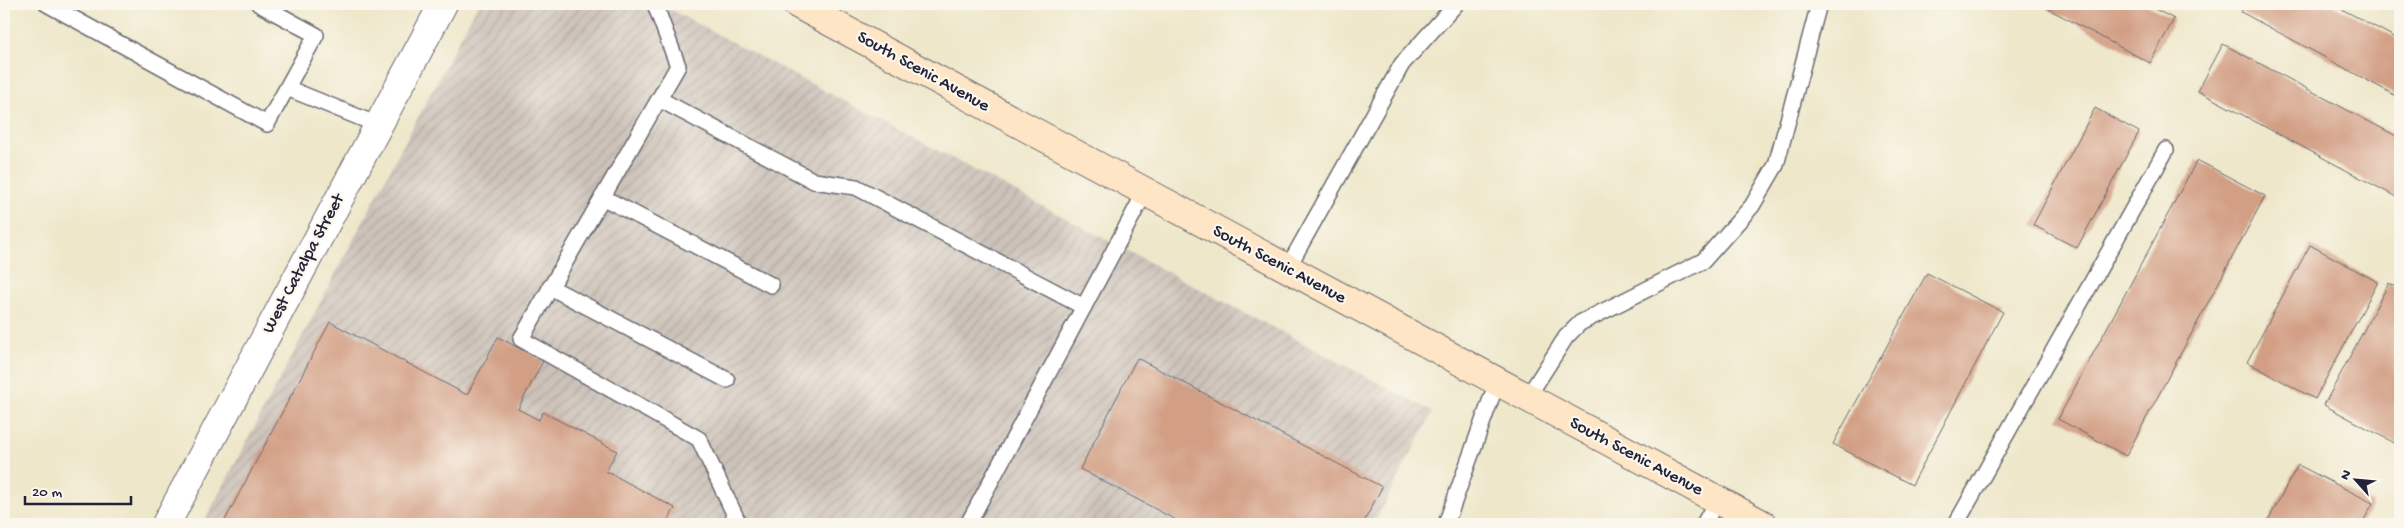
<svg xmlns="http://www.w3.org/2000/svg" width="2404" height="528" viewBox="0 0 2404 528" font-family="'Gochi Hand',sans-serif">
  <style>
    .industrial { fill: url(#industrial-furrows) }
    .building { fill: #d29e84 }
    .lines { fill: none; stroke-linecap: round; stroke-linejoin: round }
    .service-casing { stroke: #69676d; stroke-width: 18 }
    .minor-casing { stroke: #69676d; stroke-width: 30 }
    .secondary-casing { stroke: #69676d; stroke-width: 30 }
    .service { stroke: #fff; stroke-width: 15 }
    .minor { stroke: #fff; stroke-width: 28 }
    .secondary { stroke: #fde5c5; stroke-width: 28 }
    .labels { text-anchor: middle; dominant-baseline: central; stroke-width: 4.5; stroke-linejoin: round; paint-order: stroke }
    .street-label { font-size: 18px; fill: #22223b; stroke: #fbf7ec }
  </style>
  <defs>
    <pattern id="industrial-furrows" width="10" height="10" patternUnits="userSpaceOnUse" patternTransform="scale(1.25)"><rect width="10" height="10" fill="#ccc2b9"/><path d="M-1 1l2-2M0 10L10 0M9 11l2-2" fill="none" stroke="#afa6a0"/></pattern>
  </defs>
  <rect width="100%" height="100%" fill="#fbf7ec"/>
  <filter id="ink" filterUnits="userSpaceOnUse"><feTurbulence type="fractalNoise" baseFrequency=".02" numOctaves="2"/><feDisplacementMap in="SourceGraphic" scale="10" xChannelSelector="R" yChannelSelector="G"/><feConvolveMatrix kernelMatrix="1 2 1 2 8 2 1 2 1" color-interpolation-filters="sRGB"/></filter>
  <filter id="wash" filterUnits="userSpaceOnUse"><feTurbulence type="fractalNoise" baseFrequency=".0096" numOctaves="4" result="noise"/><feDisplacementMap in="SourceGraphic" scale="20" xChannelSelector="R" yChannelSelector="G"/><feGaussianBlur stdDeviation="1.12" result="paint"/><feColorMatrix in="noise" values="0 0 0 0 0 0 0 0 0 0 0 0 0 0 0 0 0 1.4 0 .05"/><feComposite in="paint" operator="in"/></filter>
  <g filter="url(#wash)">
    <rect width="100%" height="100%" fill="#eee7ca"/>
    <path class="industrial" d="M478,4H660L1433,412L1374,524H203Z"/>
    <g id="blocks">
      <path class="building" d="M2039,4H2145L2174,19L2150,63Z
        M2246,4H2332L2400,40V98L2241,12Z
        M2223,44L2400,138V199L2198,91Z
        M2095,108L2139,132L2077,248L2033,225Z
        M2197,160L2265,196L2126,456L2058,419Z
        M2310,245L2378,282L2315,399L2247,362Z
        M1927,273L2003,312L1912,485L1833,444Z
        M2389,283L2400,290V446L2324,405Z
        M330,322L467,395L498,337L543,361L518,409L539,420L543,412L617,451L606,471L675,508L666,524H223Z
        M1137,358L1382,487L1363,524H1178L1180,522L1080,469Z
        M2298,465L2373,503L2362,524H2266Z"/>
    </g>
  </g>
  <g filter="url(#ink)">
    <use href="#blocks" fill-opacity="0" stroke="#69676d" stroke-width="1"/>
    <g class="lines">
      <defs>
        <path id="service" d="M47,4L267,124L316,35L259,4
          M658,4L656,7L678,66L521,339L699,439L739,524
          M287,88L378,125
          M659,99L814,181L856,187L1084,307
          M602,197L771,285
          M1287,269L1402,64L1456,4
          M550,287L727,380
          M1527,398L1566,337L1580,323L1703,261L1752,206L1776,165L1819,4
          M968,524L1145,192
          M1446,524L1497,382
          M1704,524L1717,500
          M1956,524L2166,150"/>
        <path id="minor" d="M166,524L443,4"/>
        <path id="secondary" d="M797,4L1762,524"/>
      </defs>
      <use href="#service" class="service-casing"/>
      <use href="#minor" class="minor-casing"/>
      <use href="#secondary" class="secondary-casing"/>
      <use href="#service" class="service"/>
      <use href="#minor" class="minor"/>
      <use href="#secondary" class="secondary"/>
    </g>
  </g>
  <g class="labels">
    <g class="street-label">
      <text transform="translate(923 72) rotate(29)">South Scenic Avenue</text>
      <text transform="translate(304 264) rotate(-62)">West Catalpa Street</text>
      <text transform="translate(1279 265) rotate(28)">South Scenic Avenue</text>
      <text transform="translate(1636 457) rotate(28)">South Scenic Avenue</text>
    </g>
  </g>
  <rect width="2404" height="528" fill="none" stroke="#fbf7ec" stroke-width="20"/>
  <g transform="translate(2356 480) rotate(297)" stroke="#fbf7ec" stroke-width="4" paint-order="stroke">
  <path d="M0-4L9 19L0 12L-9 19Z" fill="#22223b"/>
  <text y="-8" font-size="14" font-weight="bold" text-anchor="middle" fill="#22223b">N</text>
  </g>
  <path d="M25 496v8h106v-8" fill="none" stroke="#22223b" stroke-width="2.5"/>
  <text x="32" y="496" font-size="15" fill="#22223b" stroke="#fbf7ec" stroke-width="4" paint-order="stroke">20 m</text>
</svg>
